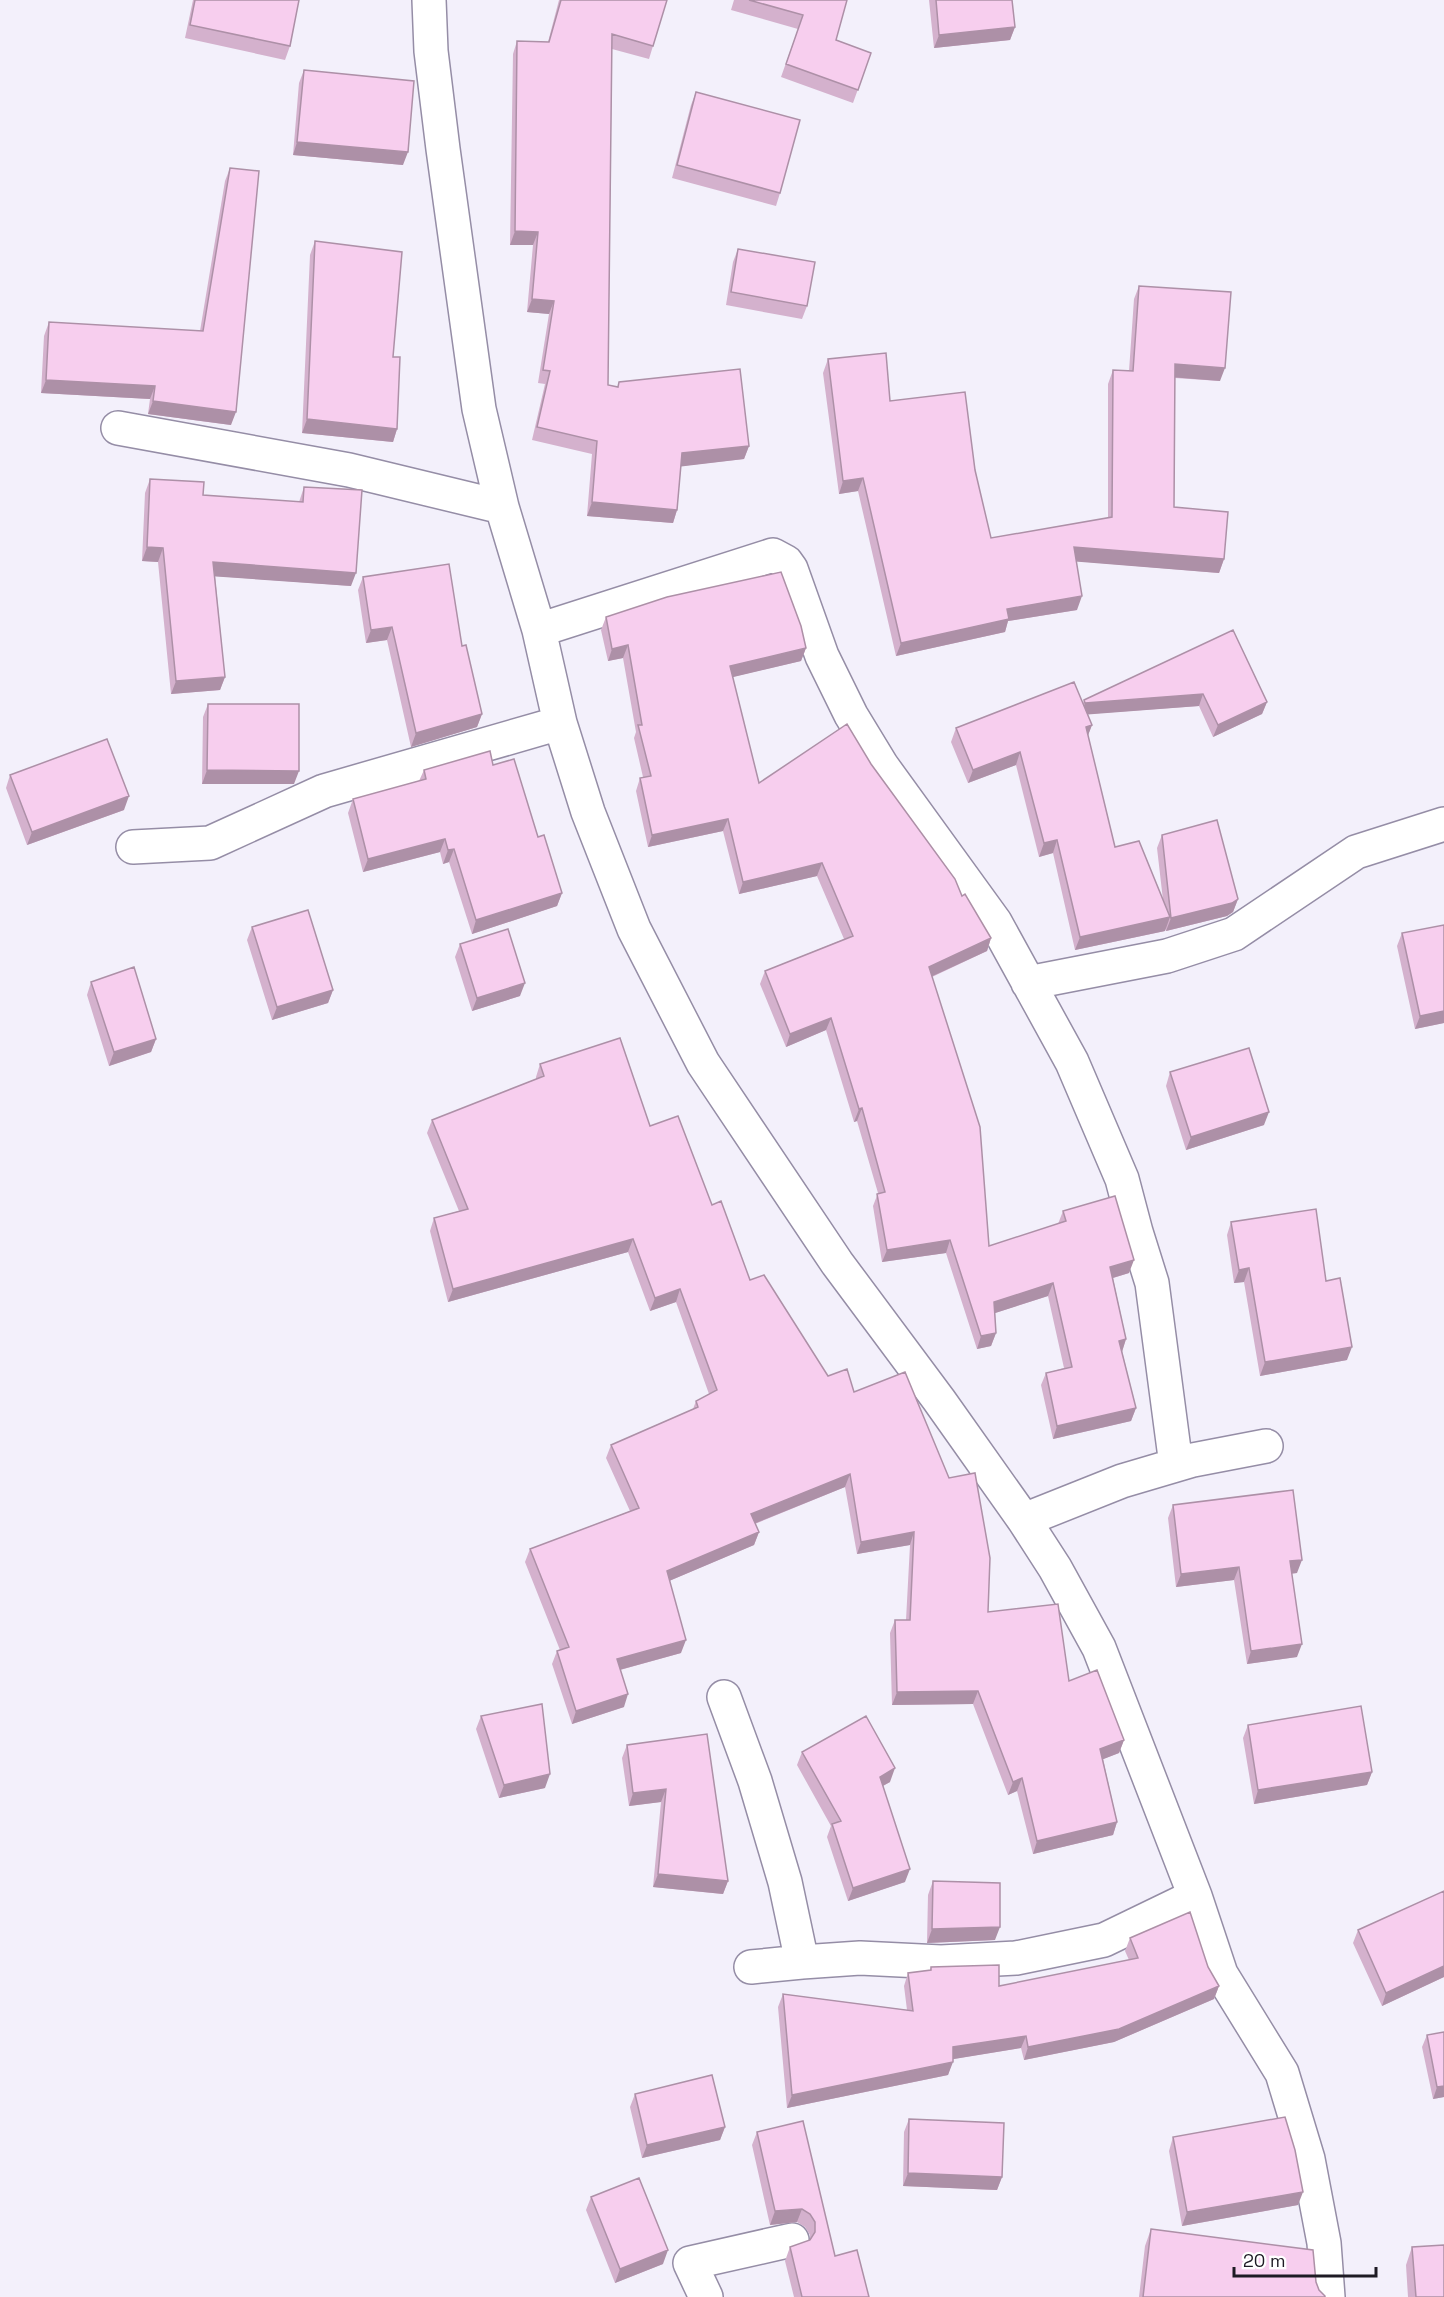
<svg xmlns="http://www.w3.org/2000/svg" width="1444" height="2297" viewBox="0 0 1444 2297" font-family="'Space Grotesk',sans-serif">
  <style>
    .lines { fill: none; stroke-linecap: round; stroke-linejoin: round }
    .street-casing { stroke: #958da6; stroke-width: 36 }
    .street { stroke: #fff; stroke-width: 33 }
    .wall { fill: #d4b1cd }
    .shaded-wall { fill: #ad90a7 }
    .building { fill: #f7ceee; stroke: #ad90a7; stroke-width: 1.5 }
  </style>
  <rect width="100%" height="100%" fill="#f3f0fb"/>
  <g class="lines">
    <defs>
      <path id="street" d="M429,0L431,51L443,149L479,409L502,507L539,630L560,723L588,812L634,929L703,1063L837,1263L939,1400L1024,1520L1055,1568L1099,1648L1195,1896L1221,1974L1282,2073L1308,2159L1324,2243L1328,2297
        M118,428L349,470L502,507
        M539,630L773,555L786,562L791,569L822,656L851,715L882,766L995,922L1072,1062L1122,1179L1136,1232L1152,1283L1176,1465
        M133,847L210,843L324,791L560,723
        M1028,983L1167,956L1234,934L1356,852L1444,824
        M1024,1520L1122,1481L1193,1460L1266,1446
        M724,1697L755,1781L785,1882L802,1962L860,1958L941,1962L1016,1958L1104,1940L1195,1896
        M751,1967L802,1962
        M706,2297L690,2263L792,2240"/>
    </defs>
    <use href="#street" class="street-casing"/>
    <use href="#street" class="street"/>
  </g>
  <path class="wall" d="M193,0H299L290,46L285,60L185,38Z
    M559,0H667L649,59L612,49L608,385L749,446L744,459L681,466L677,510L673,523L587,516L592,454L532,440L545,384L538,383L549,314L527,312L533,245H510L513,54L517,41L548,42Z
    M734,0H847L836,40L871,53L853,103L781,77L798,29L731,10Z
    M929,0H1012L1015,27L1010,40L934,48Z
    M304,70L403,165L293,155L299,83Z
    M696,92L780,193L776,206L672,178L691,105Z
    M230,168L231,425L148,414L150,399L41,393L44,336L49,322L200,331L225,181Z
    M315,241L393,357L397,429L393,442L302,433L310,255Z
    M738,249L807,306L802,319L726,305L733,262Z
    M1139,286L1220,381L1175,378L1174,507L1224,559L1219,573L1076,561L1077,610L1008,621L1005,632L896,656L858,491L839,494L823,373L828,359L890,401L975,470L991,538L1108,518V384L1113,370L1129,371L1134,299Z
    M150,479L203,495L299,502L304,487L351,586L215,576L225,677L220,690L171,694L158,562L142,561L145,493Z
    M363,577L462,646L482,714L477,727L411,747L387,640L366,643L358,590Z
    M606,617L806,648L801,661L732,677L759,783L871,764L991,938L987,951L932,977L989,1246L1058,1224L1063,1211L1129,1273L1113,1278L1126,1339L1122,1351L1136,1408L1131,1421L1053,1439L1041,1385L1046,1373L1064,1368L1048,1296L995,1313L996,1333L991,1346L977,1349L946,1253L882,1262L873,1206L878,1193L857,1121L854,1122L826,1030L786,1047L760,984L765,971L844,939L817,876L739,894L723,831L648,847L636,791L640,778L643,777L634,738L636,732L623,658L608,661L601,630Z
    M1233,630L1267,702L1262,714L1213,737L1199,706L1087,714L1092,725L1088,735L1115,847L1163,900L1157,848L1162,835L1238,899L1233,912L1227,916L1166,931V928L1165,931L1075,950L1053,853L1039,857L1016,765L968,783L951,742L956,728L1083,703L1084,700Z
    M208,704L294,784H202L203,717Z
    M493,765L538,837L562,893L557,906L472,934L449,862L443,864L440,852L363,872L348,813L353,799L419,781L424,770Z
    M10,775L124,810L27,845L6,788Z
    M252,927L333,990L328,1003L272,1020L247,940Z
    M1402,933L1444,1023L1415,1029L1397,946Z
    M460,944L520,996L472,1011L455,957Z
    M91,982L156,1039L151,1052L109,1066L87,995Z
    M540,1064L650,1126L712,1205L750,1280L828,1376L854,1392L988,1612L1069,1681L1124,1740L1119,1753L1103,1759L1117,1822L1113,1835L1033,1854L1017,1791L1008,1795L973,1704L892,1705L890,1633L895,1620H906L910,1545L857,1554L845,1487L755,1524L759,1532L754,1545L669,1581L681,1653L620,1670L624,1707L572,1724L552,1664L557,1651L560,1650L525,1562L530,1549L630,1511L606,1458L611,1445L693,1409L696,1401L709,1394L676,1302L650,1311L628,1252L448,1302L430,1231L434,1218L459,1211L427,1133L432,1120L536,1079V1077Z
    M1170,1072L1264,1125L1186,1150L1166,1086Z
    M1231,1222L1347,1360L1260,1376L1244,1282L1234,1283L1227,1235Z
    M1173,1505L1297,1573L1291,1574L1297,1657L1247,1664L1234,1580L1176,1587L1168,1518Z
    M481,1716L545,1788L499,1798L476,1729Z
    M1248,1725L1372,1772L1367,1785L1254,1804L1243,1738Z
    M707,1734L728,1881L723,1894L653,1887L661,1802L629,1806L622,1758L627,1745Z
    M802,1752L890,1782L883,1786L905,1882L848,1901L827,1837L831,1826L797,1765Z
    M933,1881L995,1940L927,1943L928,1895Z
    M1444,1891V1977L1382,2006L1353,1943L1358,1930Z
    M1130,1938L1208,1967L1219,1986L1214,1999L1114,2042L1024,2060L1021,2048L953,2059L948,2075L787,2108L778,2007L783,1994L907,2010L904,1986L908,1973L930,1970L931,1967L999,1986L1129,1960L1125,1951Z
    M1444,2032V2097L1433,2099L1422,2047L1427,2035Z
    M635,2094L725,2127L720,2140L642,2158L630,2107Z
    M909,2119L1002,2177L997,2190L903,2186L904,2132Z
    M803,2121L835,2256L869,2297H794L785,2261L790,2247L810,2240V2235L805,2227L797,2222L770,2225L752,2145L757,2132Z
    M1173,2137L1298,2205L1182,2226L1169,2151Z
    M591,2197L663,2264L615,2283L586,2210Z
    M1151,2229L1316,2282L1319,2290L1325,2297H1139L1145,2246Z
    M1412,2247L1444,2297H1408L1406,2265Z"/>
  <path class="shaded-wall" d="M1015,27L1010,40L934,48L939,35Z
    M297,142L408,152L403,165L293,155Z
    M515,231L538,232L533,245H510Z
    M532,299L554,301L549,314L527,312Z
    M1175,364L1225,368L1220,381L1170,377Z
    M46,380L155,386L150,399L41,393Z
    M153,401L236,412L231,425L148,414Z
    M307,419L397,429L393,442L302,433Z
    M749,446L744,459L677,467L682,453Z
    M863,478L858,491L839,494L843,481Z
    M592,502L677,510L673,523L587,516Z
    M147,547L163,548L158,562L142,561Z
    M1074,547L1224,559L1219,573L1069,561Z
    M213,562L356,573L351,586L209,576Z
    M1082,596L1077,610L1008,621L1005,632L896,656L901,643L1007,609Z
    M392,627L387,640L366,643L371,630Z
    M628,645L623,658L608,661L612,649Z
    M806,648L801,661L725,679L730,666Z
    M225,677L220,690L171,694L176,681Z
    M1203,694L1199,706L1081,715L1085,703Z
    M1267,702L1262,714L1213,737L1218,725Z
    M482,714L477,727L411,747L416,733Z
    M1092,725L1087,738L1086,727Z
    M1020,752L1016,765L968,783L973,770Z
    M207,770L299,771L294,784H202Z
    M129,796L124,810L27,845L32,832Z
    M728,819L723,831L648,847L652,835Z
    M445,839L440,852L363,872L368,859Z
    M1057,840L1053,853L1039,857L1044,843Z
    M454,849L449,862L443,864L448,850Z
    M822,863L817,876L739,894L743,882Z
    M562,893L557,906L472,934L476,920Z
    M1238,899L1233,912L1227,916L1166,931L1171,918Z
    M1170,917L1165,931L1075,950L1080,937Z
    M991,938L987,951L924,980L929,967Z
    M525,983L520,996L472,1011L477,998Z
    M333,990L328,1003L272,1020L277,1007Z
    M1444,1011V1023L1415,1029L1420,1016Z
    M831,1018L826,1030L786,1047L790,1034Z
    M156,1039L151,1052L109,1066L114,1052Z
    M862,1108L857,1121L854,1122L859,1109Z
    M1269,1112L1264,1125L1186,1150L1191,1137Z
    M633,1239L628,1252L448,1302L453,1289Z
    M950,1240L946,1253L882,1262L887,1250Z
    M1134,1260L1129,1273L1106,1280L1110,1267Z
    M1249,1268L1244,1282L1234,1283L1239,1270Z
    M1053,1283L1048,1296L989,1315L994,1302Z
    M680,1289L676,1302L650,1311L655,1298Z
    M996,1333L991,1346L977,1349L981,1336Z
    M1126,1339L1122,1352L1119,1341Z
    M1352,1347L1347,1360L1260,1376L1265,1362Z
    M1136,1408L1131,1421L1053,1439L1057,1426Z
    M850,1474L845,1487L746,1527L751,1514Z
    M759,1532L754,1545L662,1584L667,1571Z
    M914,1532L910,1545L857,1554L861,1542Z
    M1302,1560L1297,1573L1285,1574L1290,1561Z
    M1239,1567L1234,1580L1176,1587L1181,1574Z
    M686,1640L681,1653L612,1672L617,1659Z
    M1302,1644L1297,1657L1247,1664L1251,1651Z
    M978,1691L973,1704L892,1705L897,1692Z
    M628,1694L624,1707L572,1724L576,1711Z
    M1124,1740L1119,1753L1096,1762L1100,1749Z
    M895,1768L890,1782L875,1790L880,1777Z
    M1372,1772L1367,1785L1254,1804L1258,1790Z
    M550,1774L545,1788L499,1798L504,1785Z
    M1022,1778L1017,1791L1008,1795L1013,1782Z
    M666,1789L661,1802L629,1806L633,1793Z
    M1117,1822L1113,1835L1033,1854L1037,1841Z
    M910,1869L905,1882L848,1901L853,1888Z
    M658,1874L728,1881L723,1894L653,1887Z
    M1000,1927L995,1940L927,1943L932,1929Z
    M1444,1966V1977L1382,2006L1386,1993Z
    M1219,1986L1214,1999L1114,2042L1024,2060L1028,2047Z
    M1026,2036L1021,2048L948,2060L953,2047Z
    M953,2062L948,2075L787,2108L792,2095Z
    M1444,2086V2097L1433,2099L1437,2087Z
    M725,2127L720,2140L642,2158L647,2145Z
    M908,2173L1002,2177L997,2190L903,2186Z
    M1303,2192L1298,2205L1182,2226L1187,2212Z
    M802,2209L797,2222L770,2225L775,2211Z
    M668,2250L663,2264L615,2283L620,2269Z"/>
  <path class="building" d="M195,0H299L290,46L190,25Z
    M561,0H667L653,46L612,34L608,385L618,387L619,382L740,369L749,446L682,453L677,510L592,502L597,441L537,427L550,371L543,370L554,301L532,299L538,232L515,231L517,41L549,42Z
    M749,0H847L836,40L871,53L858,90L786,64L803,15Z
    M936,0H1012L1015,27L939,35Z
    M304,70L414,81L408,152L297,142Z
    M696,92L800,120L780,193L677,165Z
    M230,168L259,171L236,412L153,401L155,386L46,380L49,322L203,331Z
    M315,241L402,252L393,357H400L397,429L307,419Z
    M738,249L815,262L807,306L731,292Z
    M1139,286L1231,292L1225,368L1175,364L1174,507L1228,512L1224,559L1074,547L1082,596L1007,609L1009,619L901,643L863,478L843,481L828,359L886,353L890,401L965,392L975,470L991,538L1112,517L1113,370L1133,371Z
    M150,479L204,482L203,495L303,502L304,487L362,490L356,573L213,562L225,677L176,681L163,548L147,547Z
    M449,564L462,646L466,645L482,714L416,733L392,627L371,630L363,577Z
    M781,572L801,626L806,648L730,666L759,783L847,724L871,764L955,879L962,896L965,894L991,938L929,967L980,1127L989,1246L1066,1221L1063,1211L1115,1196L1134,1260L1110,1267L1126,1339L1119,1341L1136,1408L1057,1426L1046,1373L1072,1367L1053,1283L994,1302L996,1333L981,1336L950,1240L887,1250L877,1194L885,1192L862,1108L859,1109L831,1018L790,1034L765,971L853,936L822,863L743,882L728,819L652,835L640,778L651,776L638,725H642L628,645L612,649L606,617L667,597Z
    M1233,630L1267,702L1218,725L1203,694L1085,703L1084,700Z
    M1074,682L1092,725L1086,727L1115,847L1139,841L1170,917L1080,937L1057,840L1044,843L1020,752L973,770L956,728Z
    M208,704H299V771L207,770Z
    M107,739L129,796L32,832L10,775Z
    M490,751L493,765L514,759L538,837L544,835L562,893L476,920L454,849L448,850L445,839L368,859L353,799L426,779L424,770Z
    M1217,820L1238,899L1232,903L1171,918L1162,835Z
    M308,910L333,990L277,1007L252,927Z
    M1444,925V1011L1420,1016L1402,933Z
    M508,929L525,983L477,998L460,944Z
    M134,967L156,1039L114,1052L91,982Z
    M620,1038L650,1126L678,1116L712,1205L721,1201L750,1280L764,1275L828,1376L847,1369L854,1392L905,1372L949,1478L975,1473L990,1558L988,1612L1058,1604L1069,1681L1097,1670L1124,1740L1100,1749L1117,1822L1037,1841L1022,1778L1013,1782L978,1691L897,1692L895,1620H910L914,1532L861,1542L850,1474L751,1514L759,1532L667,1571L686,1640L617,1659L628,1694L576,1711L557,1651L569,1647L530,1549L639,1508L611,1445L698,1407L696,1401L717,1390L680,1289L655,1298L633,1239L453,1289L434,1218L468,1209L432,1120L544,1076L540,1064Z
    M1249,1048L1269,1112L1191,1137L1170,1072Z
    M1316,1209L1326,1281L1340,1278L1352,1347L1265,1362L1249,1268L1239,1270L1231,1222Z
    M1293,1490L1302,1560L1290,1561L1302,1644L1251,1651L1239,1567L1181,1574L1173,1505Z
    M542,1704L550,1774L504,1785L481,1716Z
    M1361,1706L1372,1772L1258,1790L1248,1725Z
    M866,1716L895,1768L880,1777L910,1869L853,1888L832,1824L841,1821L802,1752Z
    M707,1734L728,1881L658,1874L666,1789L633,1793L627,1745Z
    M933,1881L1000,1883V1927L932,1929Z
    M1444,1891V1966L1386,1993L1358,1930Z
    M1190,1912L1208,1967L1219,1986L1119,2029L1028,2047L1026,2036L953,2047V2062L792,2095L783,1994L913,2011L908,1973L931,1970V1967L999,1965V1986L1138,1958L1130,1938Z
    M1444,2032V2086L1437,2087L1427,2035Z
    M712,2075L725,2127L647,2145L635,2094Z
    M1285,2117L1295,2150L1303,2192L1187,2212L1173,2137Z
    M909,2119L1004,2123L1002,2177L908,2173Z
    M803,2121L835,2256L857,2250L869,2297H802L790,2247L810,2240L815,2232V2222L810,2214L802,2209L775,2211L757,2132Z
    M639,2178L668,2250L620,2269L591,2197Z
    M1151,2229L1313,2250L1316,2282L1319,2290L1325,2296V2297H1143Z
    M1444,2245V2297H1416L1412,2247Z"/>
  <path d="M1234 2267v9h142v-9" fill="none" stroke="#1e1b24" stroke-width="3"/>
  <text x="1243" y="2267" font-size="18" fill="#1e1b24" stroke="#ffffff" stroke-width="4.5" paint-order="stroke">20 m</text>
</svg>
